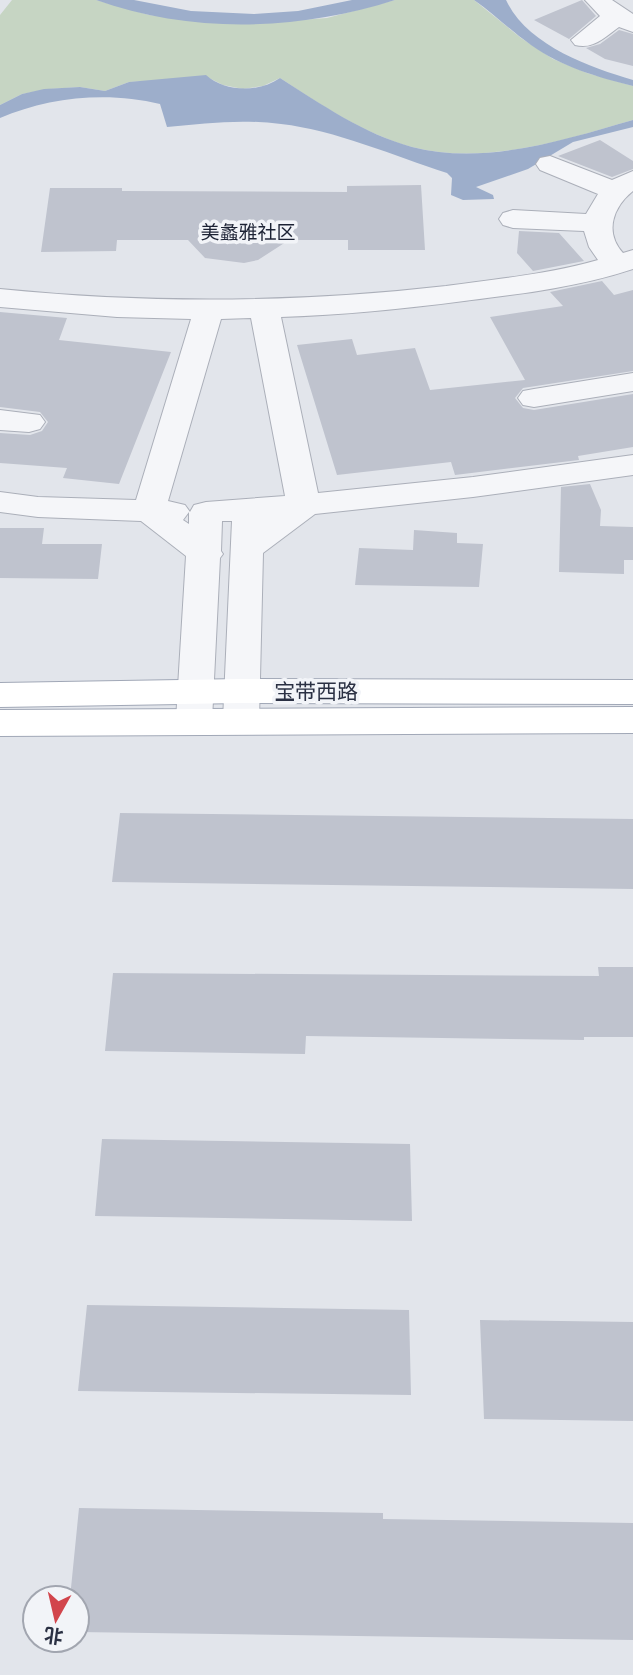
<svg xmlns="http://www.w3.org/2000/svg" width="633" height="1675" viewBox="0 0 633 1675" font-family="'Space Grotesk','Noto Sans SC',sans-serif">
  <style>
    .green { fill: #c6d5c3 }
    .water { fill: #9daecb }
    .building { fill: #bfc3ce }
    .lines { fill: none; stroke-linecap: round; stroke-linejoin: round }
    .minor-casing { stroke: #abafb9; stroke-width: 2 }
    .major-casing { stroke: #a1a8b7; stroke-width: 2 }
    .minor { fill: #f5f6f9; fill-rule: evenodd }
    .major { fill: #fff; fill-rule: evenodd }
    .labels { text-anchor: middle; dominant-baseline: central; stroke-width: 7; stroke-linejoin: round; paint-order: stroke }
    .far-neighbourhood-label { font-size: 19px; fill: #1c2234; stroke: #f2f4f8 }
    .street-label { font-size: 21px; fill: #2a3043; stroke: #f2f4f8 }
  </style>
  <rect width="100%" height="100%" fill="#e2e5eb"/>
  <path class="green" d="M12,0H96L149,15L249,24L327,18L395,0H474L521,38L553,59L587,73L633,86V120C564,140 485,166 412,147C364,134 321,105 280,78L263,86L243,89L223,85L209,78L129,82L105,91L80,87L49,89L22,94L0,105V15Z"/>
  <path class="water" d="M96,0H134L191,11L254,14L298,11L352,0H395C299,31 191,34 96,0Z
    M474,0H506C527,45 589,67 633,80V86C597,77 562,67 531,45C511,31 494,14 474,0Z
    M206,75C225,92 259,93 280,78C321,104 364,134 412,147C485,166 563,140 633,120V127L573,142L528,169L476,187L493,195L494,199L463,200L451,195L452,178L447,173C394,156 335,130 281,124C243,119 205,123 167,127L160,104C108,91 48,97 0,118V105L22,94L44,89L80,87L105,91L129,82Z"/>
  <path class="building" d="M582,0L596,16L569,39L534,20Z
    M619,30L633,34V66L605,59L586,48L600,44Z
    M600,140L633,161V169L612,177L558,156Z
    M421,185L425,250H348V240H289L258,260L244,263L205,258L188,240H117L116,251L41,252L50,188H122V191L347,192V186Z
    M519,231L559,233L584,261L533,271L517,253Z
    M602,281L614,295L633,290V371L523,388L515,398L523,408L534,410L633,394V447L578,456L579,460L455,475L451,462L337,475L297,345L352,339L357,355L415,348L430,390L525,380L490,317L563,306L550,292Z
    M0,312L67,318L59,340L171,352L119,484L63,478L67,468L0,463V433L30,435L42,431L48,422L40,412L0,407Z
    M590,484L601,510L600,526L633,527V560H624V574L559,572L561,487Z
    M0,528H44L42,544H102L98,579L0,578Z
    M414,530L457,533V543L483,544L479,587L355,585L359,548L413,550Z
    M120,813L633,819V889L112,882Z
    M598,967H633V1037H584V1040L306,1036L305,1054L105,1051L113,973L599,976Z
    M102,1139L410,1144L412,1221L95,1216Z
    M87,1305L409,1310L411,1395L78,1391Z
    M480,1320L633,1322V1421L484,1419Z
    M79,1508L383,1513V1519L633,1523V1640L77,1632V1598H70Z"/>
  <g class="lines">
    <defs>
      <path id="minor" d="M585,0H612L633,14V32L619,27C605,37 593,50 575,45L571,40L600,16Z
        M550,156L612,180L633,171V191C613,207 604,232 623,253L633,250V269C579,287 520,294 464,301C403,309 342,315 281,317L318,493L473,477L633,455V475L473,497L315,514L263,553L259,720L254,729L241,733L228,729L223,720L232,521H222L221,551L223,554L220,558L212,720L207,729L194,733L181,729L176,720L186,556L141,521L38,517L0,512V492L38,497L136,500L191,319L117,317L0,307V289C149,304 297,303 446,286C497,279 549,274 598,260L589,247L584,231L513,228L503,225L499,219L503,213L513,210L586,214L598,194L540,170L536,164L540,158ZM251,318L285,496L206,502L194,505L190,512L185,505L168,501L221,319ZM189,512V524L183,520Z
        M633,373V391L534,407L523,405L518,398L523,391L534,389Z
        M0,410L40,415L45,422L40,429L29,432L0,430Z"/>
      <path id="major" d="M241,679L633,680V704L241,703L0,707V683Z
        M633,707V733L0,736V710Z"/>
    </defs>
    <use href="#minor" class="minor-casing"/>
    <use href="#major" class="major-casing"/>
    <use href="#minor" class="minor"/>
    <use href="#major" class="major"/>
  </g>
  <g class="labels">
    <g class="far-neighbourhood-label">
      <text x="248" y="232">美蠡雅社区</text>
    </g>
    <g class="street-label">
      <text x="316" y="691">宝带西路</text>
    </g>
  </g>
  <g transform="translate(56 1619) rotate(188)"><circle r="33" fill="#f2f4f8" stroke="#a2a6b0" stroke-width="2"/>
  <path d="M0-5L12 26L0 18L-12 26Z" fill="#d2454c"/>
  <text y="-10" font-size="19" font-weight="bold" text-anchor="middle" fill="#2a3043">北</text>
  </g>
</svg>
